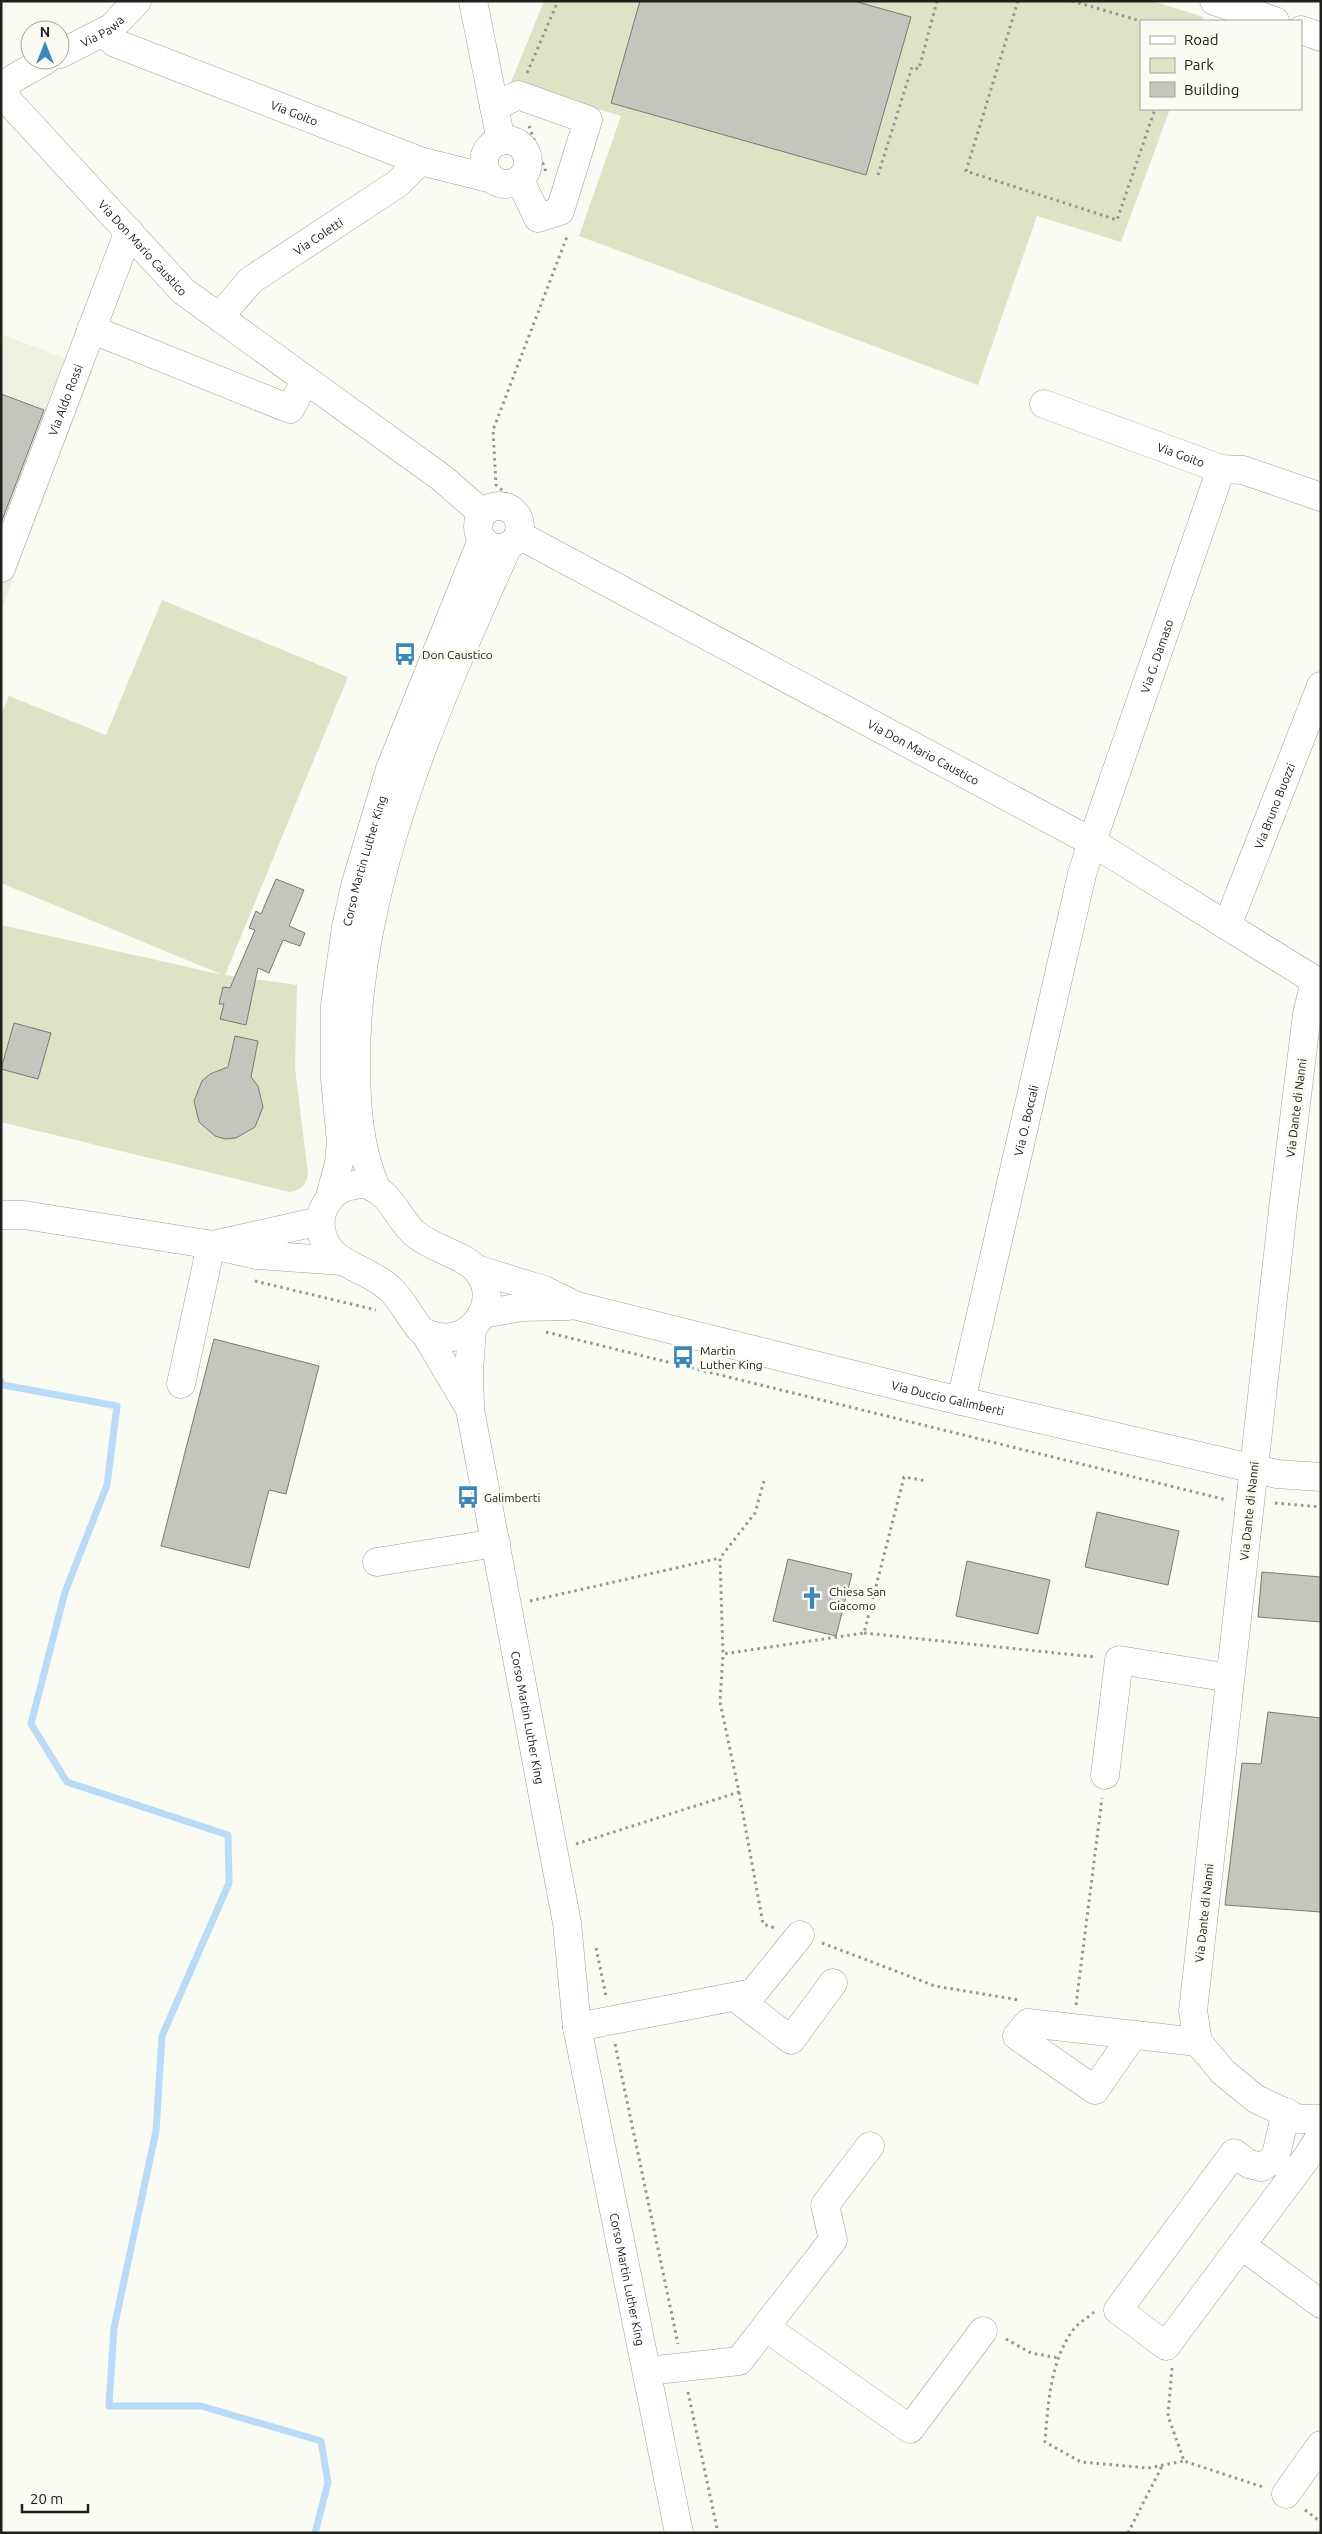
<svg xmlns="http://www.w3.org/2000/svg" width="1322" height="2534" viewBox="0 0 1322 2534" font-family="Ubuntu,sans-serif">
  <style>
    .built { fill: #eef1e2 }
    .green { fill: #dde3c5 }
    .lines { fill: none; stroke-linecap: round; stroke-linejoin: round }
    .stream { stroke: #b8dcf7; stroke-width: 7 }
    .building { fill: #c4c6be; stroke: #797a73 }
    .minor-casing { stroke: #9fa19a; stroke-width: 29 }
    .path { stroke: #959691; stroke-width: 3; stroke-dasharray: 2.5 4; stroke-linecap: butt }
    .minor { stroke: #fff; stroke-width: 28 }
    .labels { text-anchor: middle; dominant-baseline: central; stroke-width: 5; stroke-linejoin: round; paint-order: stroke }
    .street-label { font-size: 12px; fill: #20201e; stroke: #fafbf3 }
    .poi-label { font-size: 12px; fill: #20201e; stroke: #fafbf3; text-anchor: start }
  </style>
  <rect width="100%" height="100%" fill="#fafbf3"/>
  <path class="built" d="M1,334L93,369L1,611Z"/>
  <path class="green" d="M544,1H1152L1204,17L1202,21H1141V109H1170L1121,242L1037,216L978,385L579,236L621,116L511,82Z
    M162,600L348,677L225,975L297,985L295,1068L308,1174C306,1186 301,1190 290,1192L1,1122V925L223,975L1,883V714L9,696L106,735Z"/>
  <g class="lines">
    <path class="stream" d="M1,1381L3,1385L117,1406L107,1485L65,1592L31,1724L67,1782L228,1835L229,1883L162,2036L156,2131L114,2328L109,2406H201L321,2441L328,2483L315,2533"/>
  </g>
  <path class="building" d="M640,1H854L911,17L866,175L611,103Z
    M1,394L44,410L1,523Z
    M276,879L304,890L289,926L305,933L300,946L283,940L269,973L258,968L246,1025L220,1019L224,1004H219L223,987L230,988L255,930L249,928L256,911L261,914Z
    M14,1023L51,1033L38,1079L1,1069Z
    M235,1036L258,1041L251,1077L258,1086L263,1107L255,1127L236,1138L225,1139L215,1136L199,1122L194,1101L202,1081L210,1074L228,1067Z
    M214,1339L319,1366L286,1494L269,1490L249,1568L161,1546Z
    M1097,1512L1179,1531L1168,1585L1085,1567Z
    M788,1559L852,1574L836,1636L773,1621Z
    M967,1561L1050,1580L1038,1634L956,1616Z
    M1262,1572L1321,1577V1622L1258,1617Z
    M1268,1712L1321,1718V1912L1225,1905L1242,1763L1261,1764Z"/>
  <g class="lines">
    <defs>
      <g id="minor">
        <path d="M473,1L501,141"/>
        <path d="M1214,1L1275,21"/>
        <path d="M1301,30L1321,37"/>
        <path id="s1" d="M104,32L115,43L420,161L492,179"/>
        <path id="s2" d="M60,54L111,28L137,1"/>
        <path d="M1,90L14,78L46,60"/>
        <path id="s3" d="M1,93L183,291L442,478L482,513"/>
        <path d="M494,107L518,95L588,120L560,211L538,218L520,180"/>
        <circle cx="506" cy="162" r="22"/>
        <path id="s4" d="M219,317L251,280L397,184L420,161"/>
        <path d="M91,329L290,409L306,380"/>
        <path id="s5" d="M1044,404L1221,469L1243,470L1321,497"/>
        <circle cx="499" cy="527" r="21"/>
        <path id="s6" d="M519,535L1092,842L1321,984"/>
        <path id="s7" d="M1,568L129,231"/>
        <path id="s8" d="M1227,926L1321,686"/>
        <path d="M1315,981L1307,1014L1283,1209L1193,2011L1198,2042L1223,2072L1256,2099L1299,2119H1321"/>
        <path d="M364,1184C393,1193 394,1214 414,1233C432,1249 462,1254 476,1269C504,1298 472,1347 435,1336C429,1335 425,1334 421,1330C409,1317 403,1300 389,1288C365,1266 326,1265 321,1229C320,1220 321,1212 326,1204C335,1189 347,1185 364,1184Z"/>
        <path d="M376,1188C359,1148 356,1105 356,1062C356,882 436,707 508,546"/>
        <path id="s9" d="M330,1197L339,1163L341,1143L335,1079V1005L346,927L355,886L390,769L482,540"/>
        <path d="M1,1215H24L213,1245L320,1221"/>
        <path id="s10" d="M476,1269L544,1290L577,1306L927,1393L1277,1474L1321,1477"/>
        <path d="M483,1314L521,1307L568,1306"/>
        <path id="s11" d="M472,1328L469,1372L470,1409L567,1923L577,2027L679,2533"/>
        <path d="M425,1333L470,1409"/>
        <path d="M181,1384L208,1259L213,1245L257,1255L343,1261"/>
        <path id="s12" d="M961,1401L1082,874L1092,842L1221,469"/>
        <path d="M377,1562L496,1543"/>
        <path d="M1105,1775L1119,1660L1230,1678"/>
        <path d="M735,1997L791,2040L833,1983"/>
        <path d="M577,2027L753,1993L800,1935"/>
        <path d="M1133,2035L1095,2090L1017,2036L1028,2023L1198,2042"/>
        <path d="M1286,2112L1275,2159L1262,2167L1249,2164L1234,2153L1118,2310L1166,2346L1308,2156L1321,2135"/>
        <path d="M1241,2245L1321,2304"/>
        <path d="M765,2327L910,2429L983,2331"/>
        <path d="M647,2371L739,2361L833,2240L825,2205L870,2146"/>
        <path d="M1286,2494L1321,2445"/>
      </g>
    </defs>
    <use href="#minor" class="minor-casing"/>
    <path class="path" d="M1018,1L966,171L1117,220L1155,109
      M1072,1L1141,21
      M527,73L558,1
      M529,126L546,172
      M878,175L912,67L919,69L937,1
      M527,511L496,485L493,430L568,234
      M255,1281L376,1310
      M546,1332L1227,1500
      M764,1481L755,1513L720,1558L723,1654L864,1633L904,1477L927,1481
      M1275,1503L1321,1507
      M530,1601L720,1558
      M864,1633L1095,1657
      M739,1792L763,1924L775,1928
      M576,1844L739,1792L720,1702L723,1654
      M822,1943L935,1986L1019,2000
      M596,1948L606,1996
      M1076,2005L1102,1798
      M615,2044L678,2344
      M1094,2312C1088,2318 1078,2323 1073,2330C1050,2362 1048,2404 1045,2442L1081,2462L1148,2468L1184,2461
      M1006,2339L1031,2353L1059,2358
      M1172,2368L1168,2416L1184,2461L1263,2487
      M688,2392L718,2533
      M1305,2510L1317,2519L1321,2520
      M1128,2533L1162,2466"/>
    <use href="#minor" class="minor"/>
  </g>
  <defs>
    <symbol id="bus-bare" viewBox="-9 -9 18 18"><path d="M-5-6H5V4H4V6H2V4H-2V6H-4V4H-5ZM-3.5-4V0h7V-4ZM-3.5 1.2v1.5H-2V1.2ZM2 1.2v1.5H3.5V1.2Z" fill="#3b87ba" stroke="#fafbf3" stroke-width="2.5" paint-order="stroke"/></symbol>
    <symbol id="church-bare" viewBox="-9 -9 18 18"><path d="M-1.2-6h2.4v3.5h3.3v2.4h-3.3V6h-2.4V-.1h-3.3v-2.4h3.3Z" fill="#3b87ba" stroke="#fafbf3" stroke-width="2.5" paint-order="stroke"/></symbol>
  </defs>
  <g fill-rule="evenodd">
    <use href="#bus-bare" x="389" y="638" width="32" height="32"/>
    <use href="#bus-bare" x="667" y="1341" width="32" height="32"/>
    <use href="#bus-bare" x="452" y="1481" width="32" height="32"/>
    <use href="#church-bare" x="796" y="1582" width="32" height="32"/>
  </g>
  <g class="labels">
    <g class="street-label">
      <text stroke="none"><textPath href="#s2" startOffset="48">Via Pawa</textPath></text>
      <text stroke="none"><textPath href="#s1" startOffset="208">Via Goito</textPath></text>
      <text stroke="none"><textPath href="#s4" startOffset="129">Via Coletti</textPath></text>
      <text stroke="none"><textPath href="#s3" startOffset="210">Via Don Mario Caustico</textPath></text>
      <text stroke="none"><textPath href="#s7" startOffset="180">Via Aldo Rossi</textPath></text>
      <text stroke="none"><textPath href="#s5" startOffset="146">Via Goito</textPath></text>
      <text stroke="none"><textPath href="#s12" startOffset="771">Via G. Damaso</textPath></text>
      <text stroke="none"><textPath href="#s6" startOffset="459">Via Don Mario Caustico</textPath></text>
      <text stroke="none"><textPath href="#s8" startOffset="129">Via Bruno Buozzi</textPath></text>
      <text stroke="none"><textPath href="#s9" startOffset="341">Corso Martin Luther King</textPath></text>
      <text transform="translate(1296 1108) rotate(-83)">Via Dante di Nanni</text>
      <text stroke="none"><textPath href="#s12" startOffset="288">Via O. Boccali</textPath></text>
      <text stroke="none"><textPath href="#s10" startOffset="490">Via Duccio Galimberti</textPath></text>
      <text transform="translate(1249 1511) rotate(-84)">Via Dante di Nanni</text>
      <text stroke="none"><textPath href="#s11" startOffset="395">Corso Martin Luther King</textPath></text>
      <text transform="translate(1204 1913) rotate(-84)">Via Dante di Nanni</text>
      <text stroke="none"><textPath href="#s11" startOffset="966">Corso Martin Luther King</textPath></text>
    </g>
    <g class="poi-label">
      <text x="422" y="654">Don Caustico</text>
      <text x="700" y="1350">Martin<tspan x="700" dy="14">Luther King</tspan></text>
      <text x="484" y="1497">Galimberti</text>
      <text x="829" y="1591">Chiesa San<tspan x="829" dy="14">Giacomo</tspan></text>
    </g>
  </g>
  <rect width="1322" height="2534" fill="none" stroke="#20201e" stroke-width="5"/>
  <rect x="1140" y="20" width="162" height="90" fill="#fafbf3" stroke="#a3a39e"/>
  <rect x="1150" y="36" width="25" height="8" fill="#ffffff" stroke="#a3a39e"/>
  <text x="1184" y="45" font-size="15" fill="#20201e">Road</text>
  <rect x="1150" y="58" width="25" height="15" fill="#dde3c5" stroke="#a3a39e"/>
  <text x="1184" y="70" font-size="15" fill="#20201e">Park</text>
  <rect x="1150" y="82" width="25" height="15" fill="#c4c6be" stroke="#a3a39e"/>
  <text x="1184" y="95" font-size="15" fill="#20201e">Building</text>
  <g transform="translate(45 45)"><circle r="24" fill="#fafbf3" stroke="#a3a39e"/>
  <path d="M0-4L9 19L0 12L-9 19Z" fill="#3b87ba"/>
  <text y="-8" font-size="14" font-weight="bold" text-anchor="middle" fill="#20201e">N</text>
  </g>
  <path d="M22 2504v8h66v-8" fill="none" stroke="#20201e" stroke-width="2.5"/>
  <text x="30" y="2504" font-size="15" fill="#20201e" stroke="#fafbf3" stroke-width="4" paint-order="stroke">20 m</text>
</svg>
